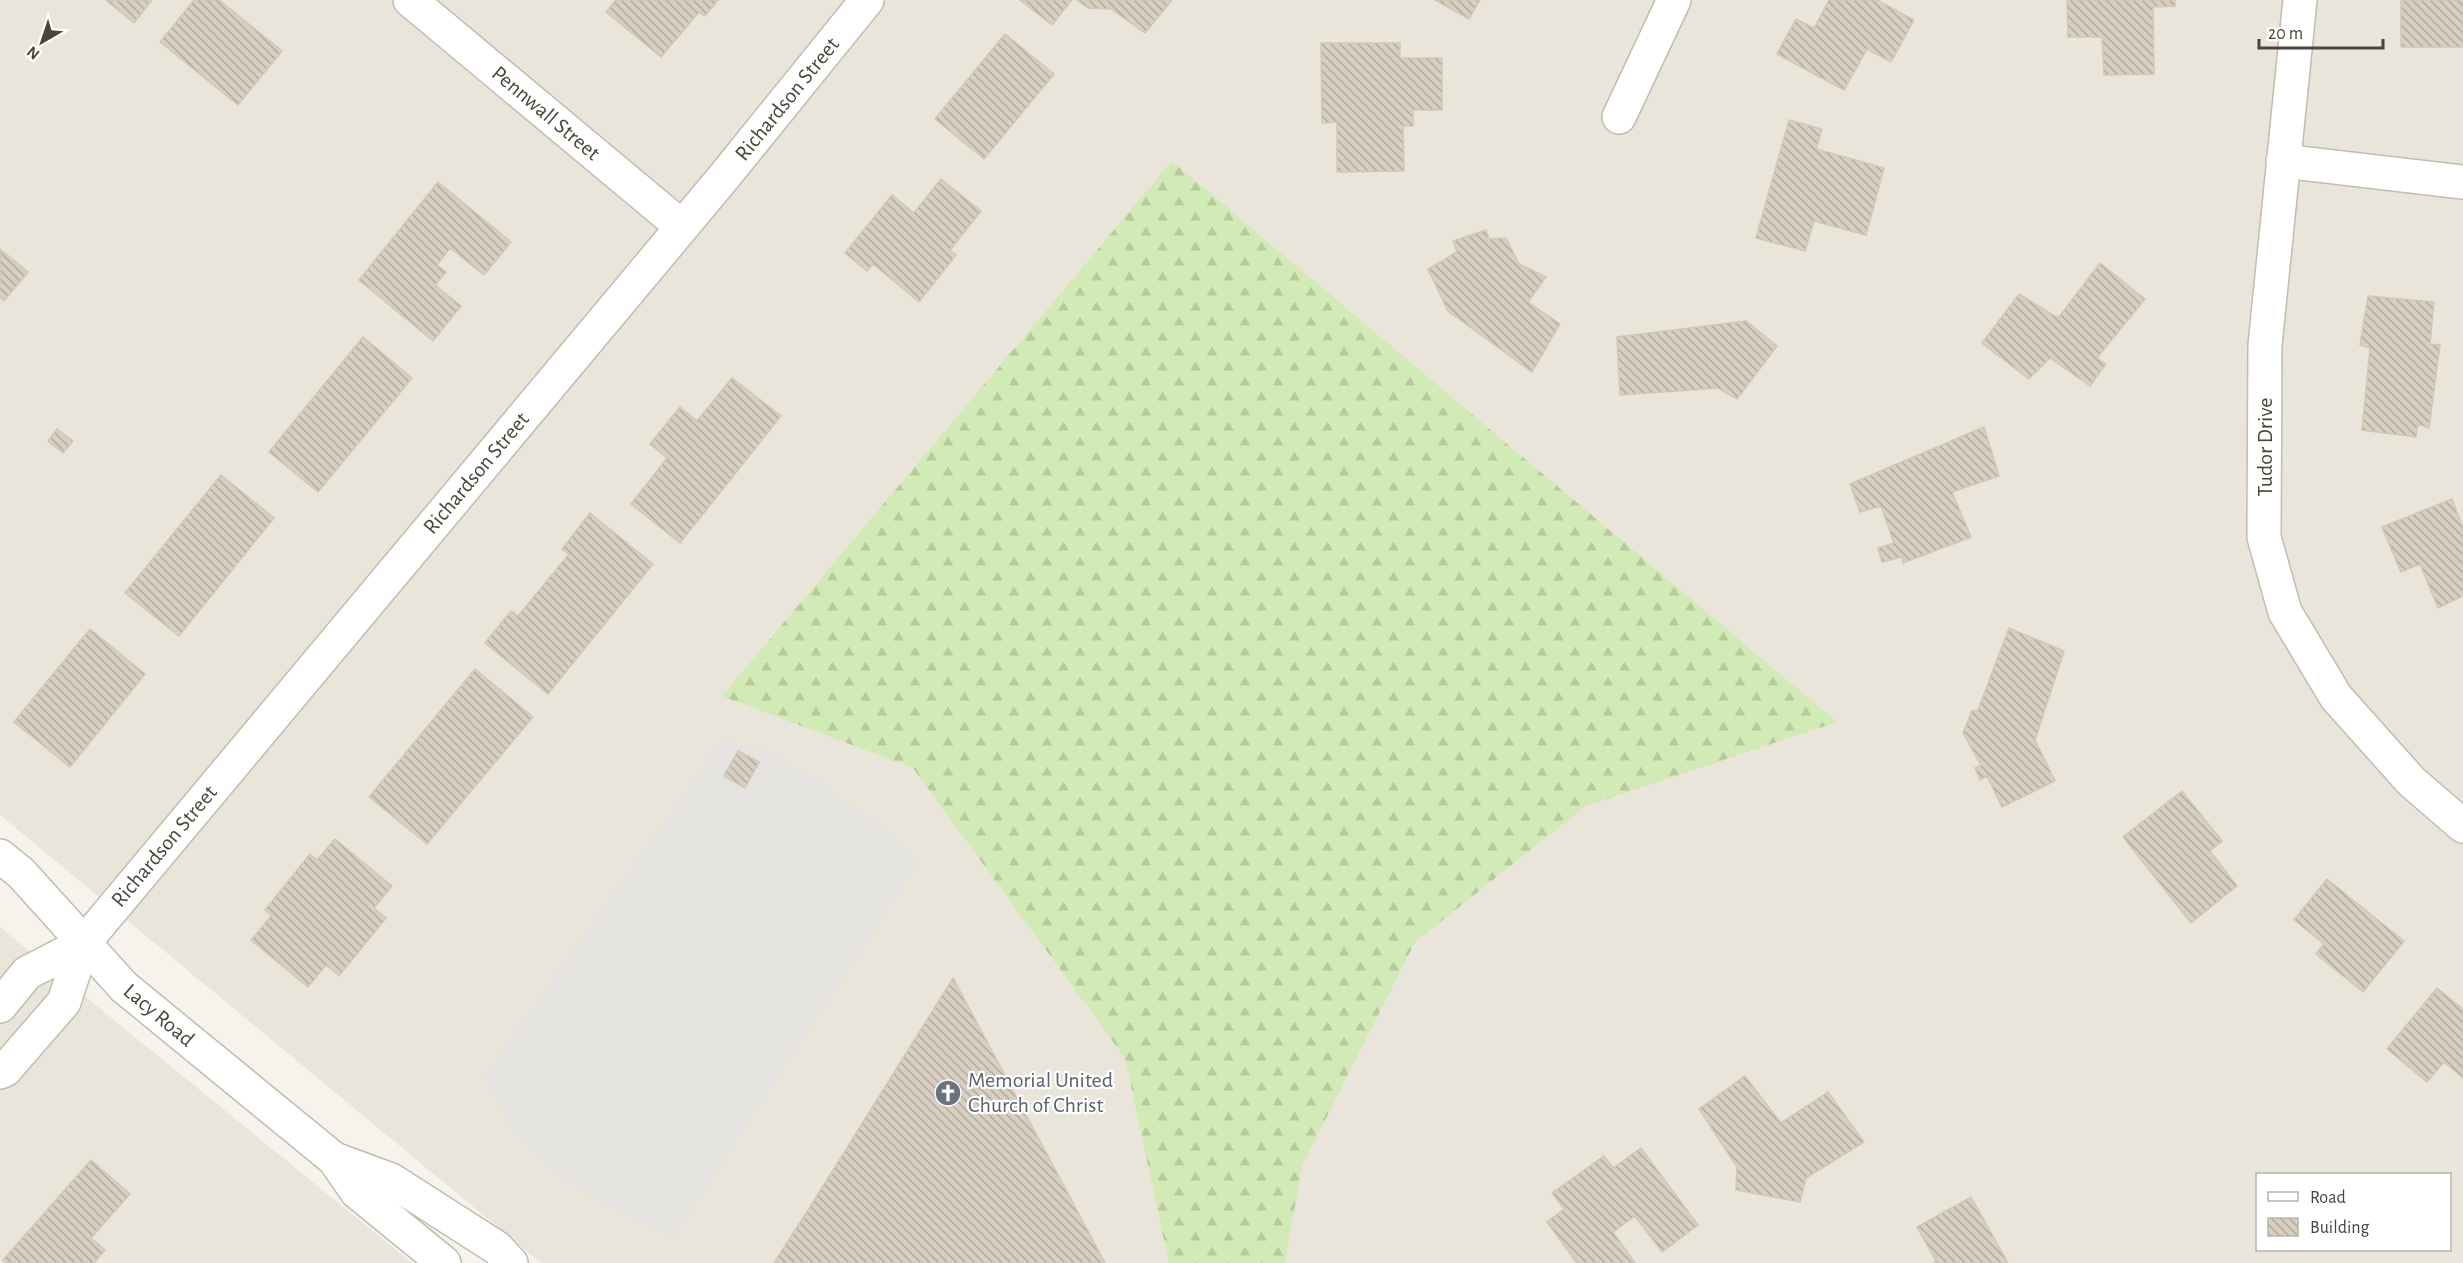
<svg xmlns="http://www.w3.org/2000/svg" width="2463" height="1263" viewBox="0 0 2463 1263" font-family="'Alegreya Sans',sans-serif">
  <style>
    .residential { fill: #eae5da; fill-rule: evenodd }
    .forest { fill: url(#forest-firs) }
    .parking { fill: #e5e3e0 }
    .building { fill: url(#building-back-hatch); stroke: #d3c7b4; stroke-width: 1.5 }
    .lines { fill: none; stroke-linecap: round; stroke-linejoin: round }
    .minor-casing { stroke: #c2bbae; stroke-width: 36 }
    .tertiary-casing { stroke: #c2bbae; stroke-width: 36 }
    .minor { stroke: #fff; stroke-width: 33 }
    .tertiary { stroke: #fff; stroke-width: 33 }
    .labels { text-anchor: middle; dominant-baseline: central; stroke-width: 4.5; stroke-linejoin: round; paint-order: stroke }
    .street-label { font-size: 22px; fill: #4b4439; stroke: #fff }
    .worship-label { font-size: 22px; fill: #5b616d; stroke: #fff; text-anchor: start }
  </style>
  <defs>
    <pattern id="forest-firs" width="22" height="20" patternUnits="userSpaceOnUse" patternTransform="scale(1.5)"><rect width="22" height="20" fill="#d2eab5"/><path d="M5 1l3.5 6h-7zM16 11l3.5 6h-7z" fill="#b6ca9c"/></pattern>
    <pattern id="building-back-hatch" width="6" height="6" patternUnits="userSpaceOnUse" patternTransform="scale(1.5)"><rect width="6" height="6" fill="#d8cfc1"/><path d="M-1 5l2 2M0 0l6 6M5-1l2 2" fill="none" stroke="#b1aa9e"/></pattern>
  </defs>
  <rect width="100%" height="100%" fill="#f6f3ec"/>
  <path class="residential" d="M0,0H2463V1263H541L0,815ZM2258,1174H2450V1250H2258Z
    M0,927L412,1263H0Z"/>
  <path class="forest" d="M1172,161L1837,722L1586,806L1415,942L1302,1166L1285,1263H1169L1125,1058L913,768L722,696Z"/>
  <path class="parking" d="M724,738L766,751L820,782L881,827L920,860L673,1237L609,1207L557,1173L515,1133L484,1077Z"/>
  <path class="building" d="M106,0H152L134,23Z
    M194,0H219L282,51L238,105L160,42Z
    M616,0H718L705,16L699,12L661,57L606,12Z
    M1020,0H1072L1052,25Z
    M1077,0H1172L1145,33L1111,9L1088,8Z
    M1435,0H1480L1469,19Z
    M1829,0H1877L1914,20L1891,62L1867,49L1844,90L1777,54L1796,19L1814,28Z
    M2067,0H2175V6L2153,7L2154,74L2104,75L2102,37H2068Z
    M2401,0H2463V47H2401Z
    M1005,34L1054,74L984,159L935,119Z
    M1321,43H1400V58H1442V110H1413V126H1403L1404,171L1337,172V122L1322,123Z
    M1789,120L1822,129L1816,149L1884,168L1866,235L1814,221L1805,251L1756,238Z
    M941,179L981,211L950,250L956,255L919,302L873,264L867,271L845,253L892,195L914,213Z
    M438,182L511,242L484,275L450,248L437,265L446,272L435,285L461,306L433,341L359,280Z
    M1486,230L1489,239L1506,238L1519,264L1546,277L1528,302L1560,324L1532,372L1448,311L1428,269L1457,252L1453,241Z
    M0,249L28,272L4,301L0,297Z
    M2100,263L2145,299L2097,358L2106,364L2090,386L2050,358L2029,379L1982,343L2019,294L2058,318Z
    M2368,296L2434,302L2430,344L2440,345L2429,428L2418,424L2416,437L2362,430L2370,348L2360,345Z
    M1746,321L1777,346L1737,399L1718,388L1620,395L1617,337Z
    M363,337L412,378L318,492L269,452Z
    M732,378L781,416L680,543L631,504L667,458L650,444L680,407L697,421Z
    M1984,427L1999,476L1952,492L1971,537L1903,563L1902,557L1882,562L1878,548L1894,543L1881,506L1860,512L1850,484Z
    M57,429L73,441L63,453L48,441Z
    M221,475L274,518L179,636L125,593Z
    M2452,499L2463,528V596L2438,608L2420,564L2401,572L2382,527Z
    M590,513L653,564L548,694L485,643L511,611L518,616L569,554L562,549Z
    M2009,628L2064,651L2035,740L2055,781L2002,807L1987,776L1980,780L1975,768L1981,765L1963,733L1972,711L1978,710Z
    M90,629L145,674L70,767L14,722Z
    M475,669L533,717L427,844L369,797Z
    M738,751L759,762L745,788L724,776Z
    M2182,791L2222,841L2210,851L2237,886L2191,923L2123,837Z
    M335,839L392,886L374,908L386,918L339,976L326,965L308,987L251,940L272,915L265,910L310,854L317,860Z
    M2327,879L2404,941L2363,992L2316,954L2324,944L2294,920Z
    M953,978L1105,1263H774L810,1207Z
    M2437,988L2463,1009V1078L2444,1062L2427,1082L2387,1049Z
    M1745,1076L1781,1123L1828,1092L1864,1142L1806,1178L1800,1202L1736,1190L1737,1167L1699,1109Z
    M1641,1148L1698,1225L1662,1252L1635,1216L1613,1232L1635,1263H1577L1547,1222L1564,1209L1552,1193L1604,1156L1613,1168Z
    M91,1160L130,1194L91,1238L105,1250L94,1263H6L3,1260Z
    M1971,1197L2008,1263H1933L1936,1261L1917,1227Z"/>
  <g class="lines">
    <defs>
      <path id="minor" d="M410,0L681,226
        M2300,0L2265,345L2264,537L2285,612L2336,697L2411,781L2463,826
        M1619,117L1674,0
        M2283,161L2463,182
        M0,1006L27,973L83,944
        M0,1072L5,1070L64,1002L83,944L723,178L867,0"/>
      <path id="tertiary" d="M0,856L21,873L124,987L334,1159L357,1192L444,1263
        M334,1159L391,1180L497,1248L511,1263"/>
    </defs>
    <use href="#minor" class="minor-casing"/>
    <use href="#tertiary" class="tertiary-casing"/>
    <use href="#minor" class="minor"/>
    <use href="#tertiary" class="tertiary"/>
  </g>
  <defs>
    <symbol id="church-disc" viewBox="-11 -11 22 22"><circle r="9.5" fill="#6b7280" stroke="#fff"/><path d="M-1.2-6h2.4v3.5h3.3v2.4h-3.3V6h-2.4V-.1h-3.3v-2.4h3.3Z" fill="#fff"/></symbol>
  </defs>
  <g fill-rule="evenodd">
    <use href="#church-disc" x="933" y="1078" width="30" height="30"/>
  </g>
  <g class="labels">
    <g class="street-label">
      <text transform="translate(787 99) rotate(-51)">Richardson Street</text>
      <text transform="translate(546 113) rotate(40)">Pennwall Street</text>
      <text transform="translate(2265 447) rotate(-90)">Tudor Drive</text>
      <text transform="translate(476 473) rotate(-50)">Richardson Street</text>
      <text transform="translate(164 846) rotate(-50)">Richardson Street</text>
      <text transform="translate(159 1015) rotate(40)">Lacy Road</text>
    </g>
    <g class="worship-label">
      <text x="968" y="1080">Memorial United<tspan x="968" dy="25">Church of Christ</tspan></text>
    </g>
  </g>
  <rect x="2256" y="1173" width="195" height="78" fill="#ffffff" stroke="#b7b4b0" stroke-width="1.5"/>
  <rect x="2268" y="1192" width="30" height="9" fill="#ffffff" stroke="#b7b4b0" stroke-width="1.5"/>
  <text x="2310" y="1203" font-size="18" fill="#4b4439">Road</text>
  <rect x="2268" y="1218" width="30" height="18" fill="url(#building-back-hatch)" stroke="#b7b4b0" stroke-width="1.5"/>
  <text x="2310" y="1233" font-size="18" fill="#4b4439">Building</text>
  <g transform="translate(42 42) rotate(219)" stroke="#ffffff" stroke-width="4.5" paint-order="stroke">
  <path d="M0-4.5L10 22L0 15L-10 22Z" fill="#4b4439"/>
  <text y="-9" font-size="16" font-weight="bold" text-anchor="middle" fill="#4b4439">N</text>
  </g>
  <path d="M2259 39v9h124v-9" fill="none" stroke="#4b4439" stroke-width="3"/>
  <text x="2268" y="39" font-size="18" fill="#4b4439" stroke="#ffffff" stroke-width="4.5" paint-order="stroke">20 m</text>
</svg>
